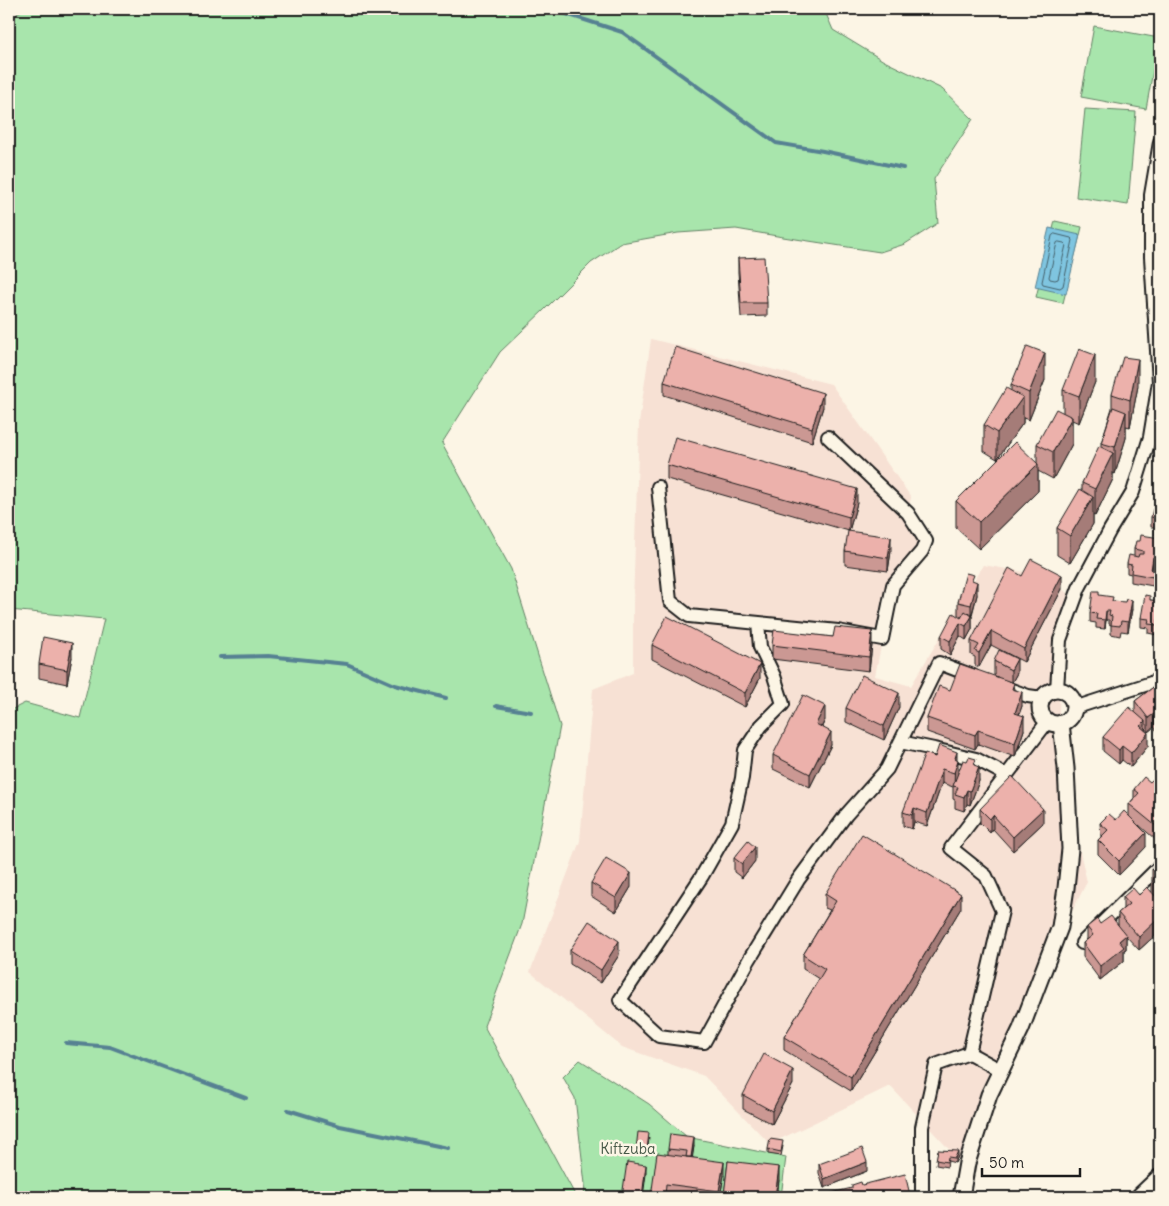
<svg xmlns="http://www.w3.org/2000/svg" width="1169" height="1206" viewBox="0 0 1169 1206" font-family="Delius,sans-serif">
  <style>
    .built { fill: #f7e1d4 }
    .green { fill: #a8e5ac; stroke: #628064 }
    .water { fill: #7fc5e0; stroke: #578192 }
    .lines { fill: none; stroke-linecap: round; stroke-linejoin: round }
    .shore { stroke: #44606a; stroke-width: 1 }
    .stream { stroke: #578192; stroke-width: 4 }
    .minor-casing { stroke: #1c1c1c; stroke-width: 16 }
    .tertiary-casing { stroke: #1c1c1c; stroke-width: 19 }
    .primary-casing { stroke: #1c1c1c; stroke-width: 24 }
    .minor { stroke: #fcf5e5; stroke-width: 12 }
    .tertiary { stroke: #fcf5e5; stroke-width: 15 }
    .primary { stroke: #fcf5e5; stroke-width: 20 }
    .wall { fill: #cb9893; stroke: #1c1c1c }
    .shaded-wall { fill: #a57c78; stroke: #1c1c1c }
    .building { fill: #ecb1ab; stroke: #1c1c1c }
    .labels { text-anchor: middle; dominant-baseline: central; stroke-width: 5; stroke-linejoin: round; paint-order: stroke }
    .park-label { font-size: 15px; fill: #465847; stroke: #fcf5e5 }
  </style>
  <rect width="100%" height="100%" fill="#fcf5e5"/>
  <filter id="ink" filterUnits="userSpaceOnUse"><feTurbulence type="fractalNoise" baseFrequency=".02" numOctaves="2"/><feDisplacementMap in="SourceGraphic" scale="10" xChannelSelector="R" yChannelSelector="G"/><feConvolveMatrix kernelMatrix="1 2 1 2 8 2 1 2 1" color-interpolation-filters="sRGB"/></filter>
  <g filter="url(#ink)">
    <path class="built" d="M651,339L831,384L911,497L908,513L912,529L919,546L893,585L875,676L911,686L983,565L1031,573L1062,589L1072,597L1061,642L1059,715L1068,801L1087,882L981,1089L961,1162L890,1086L770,1144L704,1076L622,1047L530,972L580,841L593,689L633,673V604L639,423Z"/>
    <path class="green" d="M23,9H824L833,30L884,61L942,89L973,119L934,179L938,223L905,244L880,252L783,237L736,229L678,233L621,243L591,263L544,310L500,352L442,443L511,569L560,726L522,924L484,1026L574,1193V1197H9V711L25,703L80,718L104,619L9,610V21Z
      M1094,26L1159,38L1146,109L1081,97Z
      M1085,109L1136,112L1128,205L1076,197Z
      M1055,221L1082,227L1063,303L1036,297Z
      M580,1060L649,1104L687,1137L786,1157L781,1197H584L585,1184L575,1098L563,1077Z"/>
    <path class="water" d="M1049,228L1080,235L1066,294L1035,287Z"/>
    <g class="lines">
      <path class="shore" d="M1055,234L1071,238L1073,240L1063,286L1060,288L1043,284L1042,282L1052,236Z
        M1059,242L1064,243L1066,245L1058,279L1055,280L1050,279L1049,277L1057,243Z"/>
      <path class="stream" d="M551,9L622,32L776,143L823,151L903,168
        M220,657L268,656L347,664L395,685L446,698
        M496,706L531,712
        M66,1043L110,1047L246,1098
        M288,1110L340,1126L448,1148"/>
      <defs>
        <path id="minor" d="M658,487L670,601L689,616L838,631L882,639L893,585L922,551L926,541L908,513L828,437
          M758,623L760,647L774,676L783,704L761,726L745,750L742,778L732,823L702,876L620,1000L659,1036L704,1042L749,960L798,880L846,815L887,769L939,663L973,676
          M1006,688L1028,696L1042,698
          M1057,690L1060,640L1079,588L1110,530L1133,492L1150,437L1159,382L1151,257V195L1160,142
          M1074,708L1151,683L1160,679
          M900,742L934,749L976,759L1006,775
          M1082,943L1160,866
          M969,1053L1000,1070
          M922,1197V1127L936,1065L969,1053L1002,911L986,876L951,848L1048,721"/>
        <path id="tertiary" d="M1040 707a17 17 0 1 1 34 0a17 17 0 1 1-34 0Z
          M961,1197L967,1163L989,1095L1021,1029L1060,927L1066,888L1070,849L1066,768L1061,723"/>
        <path id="primary" d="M1142,1197L1160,1180"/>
      </defs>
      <use href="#minor" class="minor-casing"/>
      <use href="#tertiary" class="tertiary-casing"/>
      <use href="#primary" class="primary-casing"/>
      <use href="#minor" class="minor"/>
      <use href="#tertiary" class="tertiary"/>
      <use href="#primary" class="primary"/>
    </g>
    <path class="wall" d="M738,258L767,303V316L741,317L738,272Z
      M1045,380L1029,420L1023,418V423L997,459L984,451V425L1011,390V385Z
      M664,382L823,407L812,442L664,395Z
      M1095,382L1079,423L1072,420V444L1053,479L1038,471V491L979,549L956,528V501L1037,463V444L1063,413V390Z
      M1138,386L1130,427L1126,426V438L1115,474L1113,473V479L1095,516L1093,515V524L1070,563L1057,555V528L1082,490V483L1101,447V443L1112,408V394Z
      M667,465L857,503L849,531L667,479Z
      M1160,494V536L1155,535V527H1151V517L1158,510V502Z
      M1160,538V553H1159L1157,567L1153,566L1152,571L1154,580L1153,586L1131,582V574L1127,573V564L1134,556V549L1140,541Z
      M845,551H891L888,571L845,565Z
      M1022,576L1062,589L1024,662L991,645L979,667L975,665V657L971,655V641Z
      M974,581L977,595L972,615V629L966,640L960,636L950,655L941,649V636L961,618L962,617L958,615V602Z
      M1099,595L1132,609L1128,632L1121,631L1120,636L1111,634V625L1109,624V620H1106L1105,629L1096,628V623L1090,622V613Z
      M1150,600L1160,601V626L1159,625L1157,635L1148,633V628L1141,627V618Z
      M652,645L760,678L745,707L652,659Z
      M772,645H872L869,671L772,659Z
      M72,657L67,684L39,678V664Z
      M994,661L1017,673L1012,682L1014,689L1022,706L1019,714L1024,730L1015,757L978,744L975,749L927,732V718L950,690L999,678L994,675Z
      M1160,682V735L1154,727L1148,732L1145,728L1148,746L1131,767L1122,760L1119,764L1103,751V737L1135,712V701Z
      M899,707L884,740L846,722V708Z
      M825,720L822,727L831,745L810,787L773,769V755Z
      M935,757L957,759L958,772L967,761L976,766L979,781L970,805L967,804L964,811L955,808V800L953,799V787L942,783L927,826L914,822L912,829L903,826V812Z
      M1160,778V835L1156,840L1139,825L1146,847L1119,875L1098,854V840L1101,837L1100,823L1129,816V804L1134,798V789Z
      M980,809L1043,823L1013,851L993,829L990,833L980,823Z
      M734,858L755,861L742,878L734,872Z
      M1160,860V931L1139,950L1126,936V949L1124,950V961L1100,980L1083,957V943L1087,939V927L1100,924L1118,925V913L1123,909V897L1152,892V869Z
      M591,883L631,887L616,912L591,896Z
      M825,894L961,908L851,1091L784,1050V1037L819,979L803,969V955L830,910L825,908Z
      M570,950L619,955L601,983L570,964Z
      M793,1084L772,1124L743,1109V1095Z
      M649,1138L647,1155L636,1154V1149Z
      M694,1146L692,1157L724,1175L720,1197H651L668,1154V1149Z
      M783,1146L781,1156L768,1154V1149Z
      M938,1150L958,1156L955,1163L948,1161L947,1167L936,1165Z
      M728,1161L779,1180L777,1197H724Z
      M819,1164L867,1171L824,1188L819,1173Z"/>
    <path class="shaded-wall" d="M1045,353V380L1029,420V393Z
      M1095,355V382L1079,423V396Z
      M1138,359V386L1130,427V400Z
      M823,393V407L812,442V428Z
      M1023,397V423L997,459V433Z
      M1126,412V438L1115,474V447Z
      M1072,417V444L1053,479V452Z
      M1113,453V479L1095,516V489Z
      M1038,464V491L979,549V522Z
      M857,489V503L849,531V517Z
      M1093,497V524L1070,563V536Z
      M891,537V551L888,571V558Z
      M1159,544V553L1157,567V558Z
      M1153,557V566L1151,577V570Z
      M1062,575V589L1024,662V649Z
      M977,582V595L971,617L972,616V629L966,640V626L971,618V605Z
      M1132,600V609L1128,632V622Z
      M1106,611V620L1105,629V620Z
      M1159,616V625L1157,635V625Z
      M960,623V636L950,655V641Z
      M872,631V645L869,671V657Z
      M991,631V645L979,667V653Z
      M72,643V657L67,684V670Z
      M1017,659V673L1011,684V670Z
      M760,664V678L745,707V693Z
      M1022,692V706L1015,726V713Z
      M899,693V707L884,740V726Z
      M825,706V720L816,738V724Z
      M1154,714V727L1148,732V718Z
      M1024,716V730L1015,757V743Z
      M1145,721V735L1140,726Z
      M978,730V744L975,749V735Z
      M831,732V745L810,787V774Z
      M1148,733V746L1131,767V753Z
      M1122,746V760L1119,764V750Z
      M957,752V764L958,760V774L954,787L955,758Z
      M979,767V781L970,805V791Z
      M942,769V783L927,826V813Z
      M967,790V804L964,811V797Z
      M914,808V822L912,829V815Z
      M1043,809V823L1013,851V837Z
      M993,815V829L990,833V819Z
      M1160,821V835L1156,840V826Z
      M1146,833V847L1119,875V861Z
      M755,847V861L742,878V864Z
      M631,873V887L616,912V898Z
      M961,894V908L851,1091V1077Z
      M1160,906V931L1139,950V937L1158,908Z
      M1126,935V949L1124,950V961L1100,980V966L1119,941Z
      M619,941V955L601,983V970Z
      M793,1070V1084L772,1124V1111Z
      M694,1137V1146L691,1168V1159Z
      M958,1151V1156L955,1163V1158Z
      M724,1162V1175L720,1197H719V1191Z
      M867,1162V1171L824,1188V1179Z
      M646,1165V1174L643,1197H642Z
      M779,1167V1180L777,1197H775Z
      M910,1195V1197H900Z"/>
    <path class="building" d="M764,257L767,303H741L738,258Z
      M1027,346L1045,353L1029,393L1011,385Z
      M675,347L823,393L812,428L664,382Z
      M1079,349L1095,355L1079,396L1063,390Z
      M1123,357L1138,359L1130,400L1112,394Z
      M1006,388L1023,397L997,433L984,425Z
      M1113,407L1126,412L1115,447L1101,443Z
      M1056,409L1072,417L1053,452L1037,444Z
      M675,437L857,489L849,517L667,465Z
      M1015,442L1038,464L979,522L956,501Z
      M1099,446L1113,453L1095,489L1082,483Z
      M1080,489L1093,497L1070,536L1057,528Z
      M1159,494H1160V503L1158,502Z
      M1153,509L1160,510V527L1155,526L1156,518L1151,517Z
      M848,531L891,537L888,558L845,551Z
      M1141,535L1160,538V544H1159L1157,558L1153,557L1151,570L1154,571L1153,577L1131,573L1132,565L1127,564L1129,555L1138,557L1139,554H1143V551L1134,549L1136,541H1140Z
      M1031,559L1062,575L1024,649L991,631L979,653L975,651L979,645L971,641L1009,568L1022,576Z
      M966,573L974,575L972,580L977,582L971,605L958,602Z
      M1093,591H1099V595L1113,597L1112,601L1125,602L1126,599L1132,600L1128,622L1121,621L1120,626L1111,625L1112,616L1109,615L1110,611H1106L1105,620L1096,619L1097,614L1090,613Z
      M1145,595L1150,596V600L1160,601V616H1159L1157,625L1148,624L1149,619L1141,618Z
      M965,611L972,616L966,626L960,623L950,641L941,636L953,613L961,618Z
      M667,616L760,664L745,693L652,645Z
      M835,627L872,631L869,657L772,645L774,630L833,637Z
      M43,637L72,643L67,670L39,664Z
      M999,650L1017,659L1011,670L994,661Z
      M960,664L1014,683L1012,689L1022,692L1015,713L1024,716L1015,743L978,730L975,735L927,718L939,686L950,690Z
      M862,675L899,693L884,726L846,708Z
      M1160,682V721L1154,714L1148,718L1135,701Z
      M803,695L825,706L816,724L831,732L810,774L773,755Z
      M1129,707L1145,721L1140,726L1148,733L1131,753L1122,746L1119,750L1103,737Z
      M939,745L957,752L955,758L958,760L954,773L942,769L927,813L914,808L912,815L903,812L925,753L935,757Z
      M969,757L976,759L974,765L979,767L970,791L967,790L964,797L955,794L958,787L953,786L963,760L967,761Z
      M1157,775L1160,778V821L1156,826L1129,804L1139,793L1134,789L1144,777L1150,782Z
      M1012,776L1043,809L1013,837L993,815L990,819L980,809Z
      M1124,811L1146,833L1119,861L1098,840L1108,830L1100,823L1109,814L1116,820Z
      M862,834L961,894L851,1077L784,1037L825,969L803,955L836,901L825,894Z
      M748,841L755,847L742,864L734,858Z
      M606,858L631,873L616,898L591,883Z
      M1160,860V889L1152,881L1158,874L1152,869Z
      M1147,887L1160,901V906L1158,908L1160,910V917L1139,937L1118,913L1129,904L1123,897L1133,888L1139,895Z
      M1111,916L1126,935L1119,941L1124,947L1100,966L1083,943L1093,935L1087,927L1097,919L1100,924Z
      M589,921L619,941L601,970L570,950Z
      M764,1054L793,1070L772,1111L743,1095Z
      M638,1132L649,1133L647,1150L636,1149Z
      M670,1134L694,1137L691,1157H686L687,1151L668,1149Z
      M770,1139L783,1141L781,1152L768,1149Z
      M862,1148L867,1162L824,1179L819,1164Z
      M938,1150L958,1151L955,1158L948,1157L947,1162L936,1160Z
      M657,1153L724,1162L719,1191L666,1184L665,1197H651Z
      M728,1161L779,1167L775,1197H740L724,1195Z
      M627,1162L646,1165L642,1197H622Z
      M905,1174L910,1195L900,1197H819V1196L852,1188V1185L861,1182L862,1185Z"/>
  </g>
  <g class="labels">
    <g class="park-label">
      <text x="628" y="1148">Kiftzuba</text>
    </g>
  </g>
  <rect width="1169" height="1206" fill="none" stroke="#fcf5e5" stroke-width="30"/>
  <rect x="15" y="15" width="1139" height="1176" fill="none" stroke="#1c1c1c" stroke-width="2" filter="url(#ink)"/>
  <path d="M982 1168v8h98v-8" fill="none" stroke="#1c1c1c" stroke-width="2.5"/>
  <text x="989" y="1168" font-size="15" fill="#1c1c1c" stroke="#fcf5e5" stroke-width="4" paint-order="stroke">50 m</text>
</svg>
